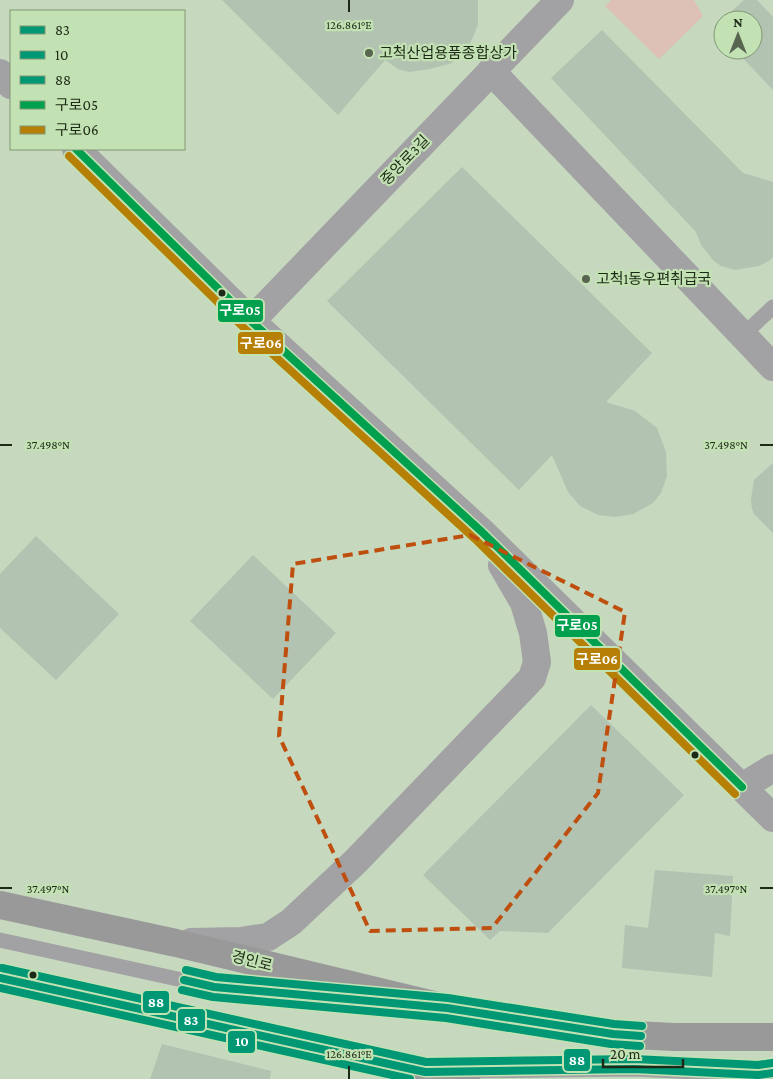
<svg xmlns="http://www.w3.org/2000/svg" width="773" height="1079" viewBox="0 0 773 1079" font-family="'Crimson Pro','Noto Sans KR',serif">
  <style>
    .green { fill: #ddc1b7 }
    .building { fill: #b2c3b1 }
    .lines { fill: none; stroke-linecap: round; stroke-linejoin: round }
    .service { stroke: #a2a1a4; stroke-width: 15 }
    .minor { stroke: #a2a1a4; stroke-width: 28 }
    .primary { stroke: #99999a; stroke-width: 28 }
    .bus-1-casing { stroke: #c3e2b3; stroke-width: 11 }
    .bus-2-casing { stroke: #c3e2b3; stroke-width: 11 }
    .bus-3-casing { stroke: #c3e2b3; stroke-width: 11 }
    .bus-4-casing { stroke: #c3e2b3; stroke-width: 11 }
    .bus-5-casing { stroke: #c3e2b3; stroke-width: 11 }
    .bus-1 { stroke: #009775; stroke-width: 8 }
    .bus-2 { stroke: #009775; stroke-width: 8 }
    .bus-3 { stroke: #009775; stroke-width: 8 }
    .bus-4 { stroke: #01a04e; stroke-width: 8 }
    .bus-5 { stroke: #b68007; stroke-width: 8 }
    .marked { fill: none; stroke: #bf4f0e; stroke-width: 4; stroke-dasharray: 10 6; stroke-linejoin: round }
    .ticks { fill: none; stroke: #1d2917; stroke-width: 2 }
    .poi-dot { fill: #586651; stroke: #c3e2b3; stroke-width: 2 }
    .bus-dot { fill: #1d2917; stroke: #c3e2b3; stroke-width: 2 }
    .labels { text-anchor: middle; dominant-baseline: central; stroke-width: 4.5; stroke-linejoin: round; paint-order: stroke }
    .poi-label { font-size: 15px; fill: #1d2917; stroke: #c3e2b3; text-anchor: start }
    .street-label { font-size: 15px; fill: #1d2917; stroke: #c3e2b3 }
    .ticks-label { font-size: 12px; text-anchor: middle; fill: #1d2917; stroke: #c3e2b3; stroke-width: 4.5; stroke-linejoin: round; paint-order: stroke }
    .line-badge { stroke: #c3e2b3; stroke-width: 2 }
    .badge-label { font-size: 14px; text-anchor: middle; font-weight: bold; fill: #fff }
  </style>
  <rect width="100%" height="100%" fill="#c6d8be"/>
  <path class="green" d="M611,0H694L703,16L659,59L605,6Z"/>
  <path class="building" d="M222,0H478V25L469,46L452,63L430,69L409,72L398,69L385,60L338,115Z
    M744,0H757L773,17V90L735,50H753V20H723V37L714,27Z
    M602,30L743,173L773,182V257L769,261L759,266L735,270L721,266L714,261L701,245L696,232L551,78Z
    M462,167L652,353L606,402L635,411L657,428L666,452L667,476L661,493L653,503L633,514L615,517L598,515L580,506L568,492L552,455L519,490L327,301Z
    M773,463V533L754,514L752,509L751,499L754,480Z
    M36,536L119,614L56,680L0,628V574Z
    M253,555L336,633L273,699L190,621Z
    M591,705L684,795L548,933L500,931L490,940L423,875Z
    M655,870L733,876L730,936L715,933L712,977L622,968L625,925L648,928Z
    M162,1044L271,1071L270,1079H150Z"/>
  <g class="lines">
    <path class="service" d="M743,335L773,307
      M0,940L214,987L373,1001
      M457,1071L634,1069L758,1075L773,1073"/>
    <path class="minor" d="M491,71L773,367
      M0,73L11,85
      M76,149L251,321L482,532L773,818
      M251,321L560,0
      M742,787L773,768
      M191,942L240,941L268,937L291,922L356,861L532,678L537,662L533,633L524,603L502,565"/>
    <path class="primary" d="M0,905L176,943L447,1008L613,1034L674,1037H773
      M0,978L425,1072L466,1079"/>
    <defs>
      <path id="bus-1" d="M0,978L425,1072L634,1069L758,1075L773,1073
        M184,980L214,987L447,1008L613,1034L641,1036"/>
      <path id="bus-2" d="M0,988L410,1079
        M182,990L213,997L446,1018L611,1044L640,1046"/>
      <path id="bus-3" d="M2,968L426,1062L634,1059L758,1065L772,1063
        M186,970L216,977L448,998L614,1024L642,1026"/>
      <path id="bus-4" d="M76,149L251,321L482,532L742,787"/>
      <path id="bus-5" d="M69,156L244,328L475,539L735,794"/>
    </defs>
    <use href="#bus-1" class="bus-1-casing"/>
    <use href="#bus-2" class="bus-2-casing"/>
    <use href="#bus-3" class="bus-3-casing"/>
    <use href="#bus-4" class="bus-4-casing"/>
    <use href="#bus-5" class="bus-5-casing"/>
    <use href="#bus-1" class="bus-1"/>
    <use href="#bus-2" class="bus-2"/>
    <use href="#bus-3" class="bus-3"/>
    <use href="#bus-4" class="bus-4"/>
    <use href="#bus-5" class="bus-5"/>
  </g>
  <path class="marked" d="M470,535L625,612L598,793L492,928L370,931L279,736L293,564Z"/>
  <path class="ticks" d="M349,0V12M0,445H12M760,445H773M0,888H12M760,888H773M349,1066V1079"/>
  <g class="poi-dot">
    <circle cx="369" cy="53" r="5"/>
    <circle cx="586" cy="279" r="5"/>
  </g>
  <g class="bus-dot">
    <circle cx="222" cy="293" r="4.5"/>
    <circle cx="695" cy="755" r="4.5"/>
    <circle cx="33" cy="975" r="4.5"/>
  </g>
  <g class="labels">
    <g class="poi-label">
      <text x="379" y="53">고척산업용품종합상가</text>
      <text x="596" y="279">고척1동우편취급국</text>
    </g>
    <g class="street-label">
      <text transform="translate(405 160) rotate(-46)">중앙로3길</text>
      <text transform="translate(252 961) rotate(14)">경인로</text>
    </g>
  </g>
  <g class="ticks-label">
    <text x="349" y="29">126.861°E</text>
    <text x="48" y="449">37.498°N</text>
    <text x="726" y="449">37.498°N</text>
    <text x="48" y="893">37.497°N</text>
    <text x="726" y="893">37.497°N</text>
    <text x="349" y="1058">126.861°E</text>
  </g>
  <g class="line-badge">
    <rect x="217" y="299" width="47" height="24" rx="5" fill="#01a04e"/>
    <rect x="237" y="331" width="47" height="24" rx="5" fill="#b68007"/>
    <rect x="554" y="614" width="47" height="24" rx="5" fill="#01a04e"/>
    <rect x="573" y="647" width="48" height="24" rx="5" fill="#b68007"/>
    <rect x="142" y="990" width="28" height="24" rx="5" fill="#009775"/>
    <rect x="177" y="1008" width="29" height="24" rx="5" fill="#009775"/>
    <rect x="227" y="1030" width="29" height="24" rx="5" fill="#009775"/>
    <rect x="563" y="1048" width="28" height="24" rx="5" fill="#009775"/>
  </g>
  <g class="badge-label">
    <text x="240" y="315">구로05</text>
    <text x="261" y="348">구로06</text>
    <text x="577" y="630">구로05</text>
    <text x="597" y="664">구로06</text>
    <text x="156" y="1007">88</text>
    <text x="191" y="1025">83</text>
    <text x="242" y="1046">10</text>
    <text x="577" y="1065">88</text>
  </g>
  <rect x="10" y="10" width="175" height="140" fill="#c3e2b3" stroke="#819875"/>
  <rect x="20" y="26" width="25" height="8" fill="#009775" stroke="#819875"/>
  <text x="55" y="35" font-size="15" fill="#1d2917">83</text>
  <rect x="20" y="51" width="25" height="8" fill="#009775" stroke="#819875"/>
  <text x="55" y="60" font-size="15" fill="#1d2917">10</text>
  <rect x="20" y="76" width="25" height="8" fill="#009775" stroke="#819875"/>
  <text x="55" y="85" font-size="15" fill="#1d2917">88</text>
  <rect x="20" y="101" width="25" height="8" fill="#01a04e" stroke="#819875"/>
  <text x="55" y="110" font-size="15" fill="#1d2917">구로05</text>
  <rect x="20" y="126" width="25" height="8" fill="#b68007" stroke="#819875"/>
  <text x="55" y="135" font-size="15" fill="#1d2917">구로06</text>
  <g transform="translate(738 35)"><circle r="24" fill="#c3e2b3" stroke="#819875"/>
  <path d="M0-4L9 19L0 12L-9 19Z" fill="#586651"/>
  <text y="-8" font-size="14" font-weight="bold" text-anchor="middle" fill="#1d2917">N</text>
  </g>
  <path d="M603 1059v8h80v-8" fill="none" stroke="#1d2917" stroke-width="2.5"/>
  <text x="610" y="1059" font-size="15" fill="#1d2917" stroke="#c3e2b3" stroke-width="4" paint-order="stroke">20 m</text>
</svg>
